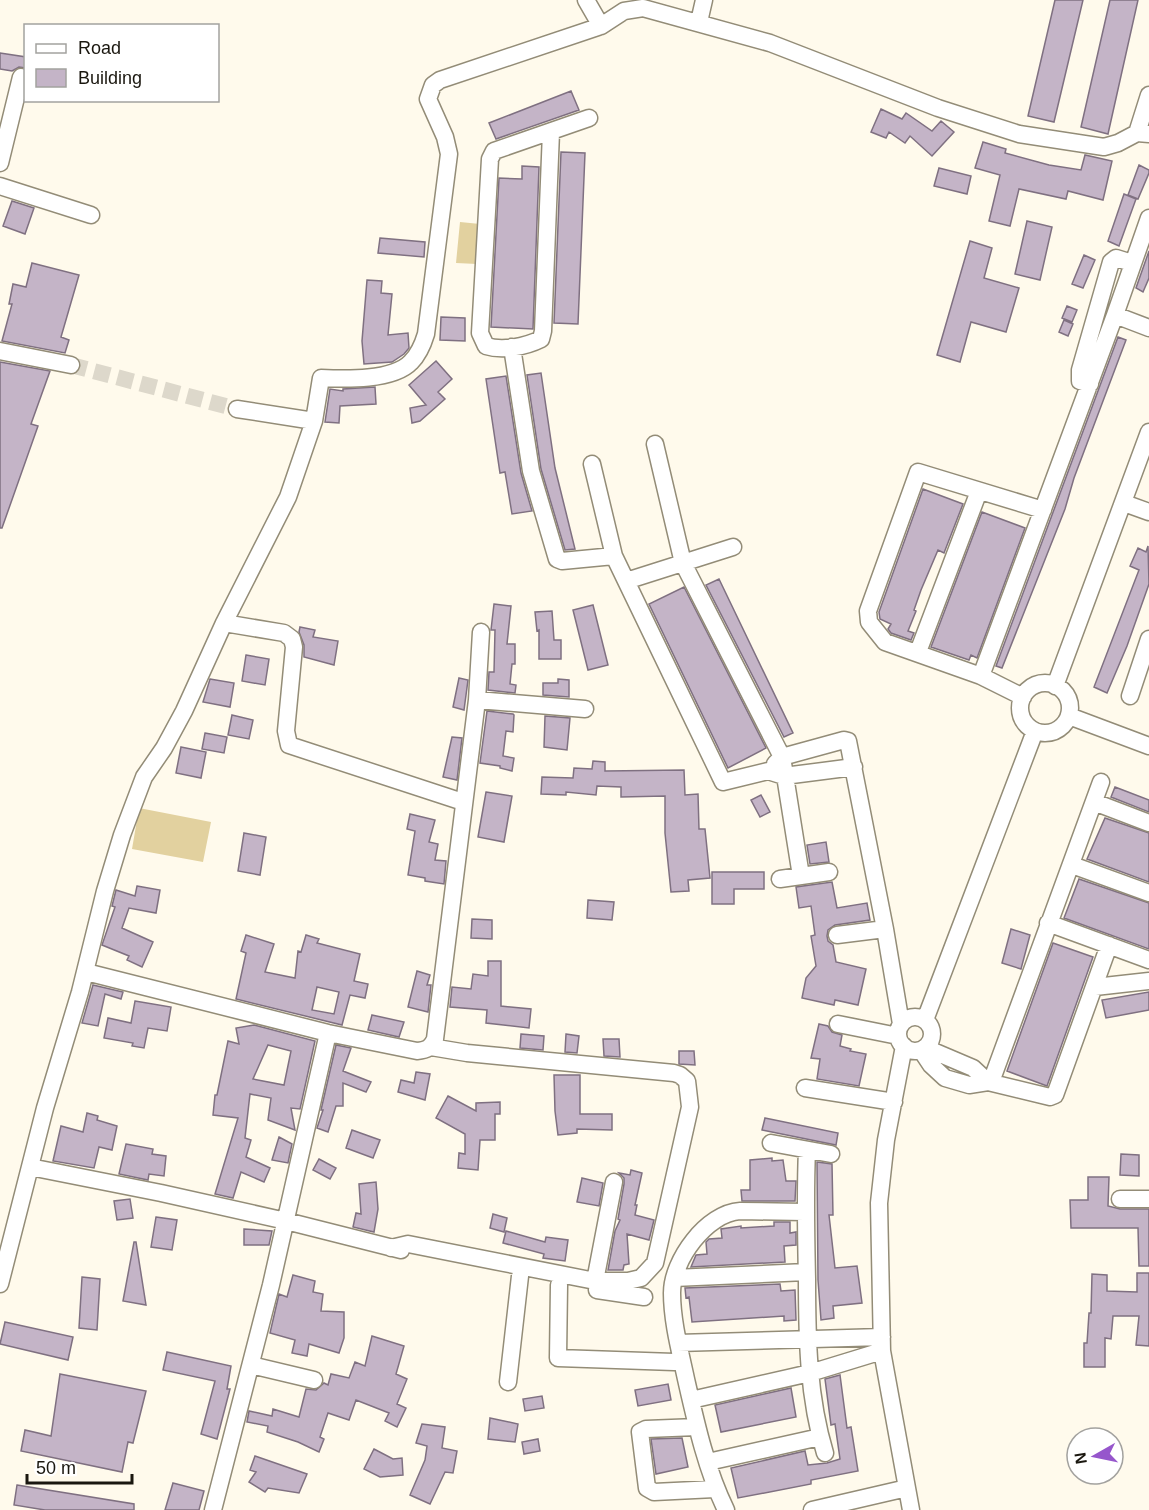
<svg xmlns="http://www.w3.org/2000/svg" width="1149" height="1510" viewBox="0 0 1149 1510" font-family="Arial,sans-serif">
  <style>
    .green { fill: #e2d19f }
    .building { fill: #c4b4c7; stroke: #7f7081; stroke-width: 1.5; fill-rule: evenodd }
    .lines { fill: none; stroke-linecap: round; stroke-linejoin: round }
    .minor-tunnel { stroke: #ddd8cb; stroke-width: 16; stroke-dasharray: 16 8; stroke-linecap: butt }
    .minor-casing { stroke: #938c77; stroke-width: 19 }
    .minor { stroke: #fff; stroke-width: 16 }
  </style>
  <rect width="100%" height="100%" fill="#fffaec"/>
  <path class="green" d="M460,222L480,224L477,264L456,263Z
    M139,808L211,822L203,862L132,849Z"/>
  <path class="building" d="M1055,0H1083L1054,122L1028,116Z
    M1110,0H1138L1108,134L1081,127Z
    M0,53L26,57V68L19,67L12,71L0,69Z
    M571,91L579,110L496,139L489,123Z
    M881,109L902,119L906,113L932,131L941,121L954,132L932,156L910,136L905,143L889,132L886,138L871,132Z
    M983,142L1006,149L1005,153L1049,165L1081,170L1085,155L1112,161L1103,200L1068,191L1066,199L1019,189L1010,226L989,221L1000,175L975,168Z
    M561,152L585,153L578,324L554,323Z
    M1139,165L1149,170V173L1138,199L1128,195Z
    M522,166L539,167L533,329L491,327L499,178L522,179Z
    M939,168L971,176L967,194L934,186Z
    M1124,194L1136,199L1119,246L1108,241Z
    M12,201L34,208L25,234L3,226Z
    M1027,221L1052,227L1040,280L1015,274Z
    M380,238L425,242L424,257L378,253Z
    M970,241L992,248L984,278L1019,288L1006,332L971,322L960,362L937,355Z
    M1149,251V278L1143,292L1136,288Z
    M1084,255L1095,260L1083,288L1072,284Z
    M32,263L79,275L61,337L69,340L65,353L2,341L12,304H9L13,284L26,287Z
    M367,280L382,281L381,293L392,294L388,335L408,333L409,348L404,354L392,362L364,364L362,341Z
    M1067,306L1077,310L1072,322L1062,318Z
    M441,317L465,318V341L440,340Z
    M1064,320L1073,324L1068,336L1059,332Z
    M1118,337L1126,340L1074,478L1065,509L1002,668L996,666Z
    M436,361L452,379L438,392L445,399L420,421L412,423L410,408L426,405L409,385Z
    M0,362L50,371L31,424L38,426L2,528H0Z
    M541,373L555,468L575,549L565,550L541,469L527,375Z
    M506,376L521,473L532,511L512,514L505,472L500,473L486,379Z
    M375,387L376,404L340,406L339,423L325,422L330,389L343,391V389Z
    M923,489L963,504L944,553L938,550L921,590L914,610L916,611L908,631L914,633L911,640L891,633L888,629L891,624L880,619L879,612Z
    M982,512L1025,528L977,658L971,655L969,660L931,647Z
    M1148,546L1149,584L1127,646L1107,693L1094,687L1139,570L1130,566L1138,548L1146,552Z
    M719,579L793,733L784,737L706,585Z
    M684,587L766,748L728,768L649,604Z
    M494,604L511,606L507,644H515V664H512L510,684L516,685L515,693L488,690L489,672H494L495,630H491Z
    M593,605L608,665L588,670L573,610Z
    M552,611L554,640H561V659H539V630L537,631L535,612Z
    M300,627L315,630L313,637L338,641L334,665L304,657V645L299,632Z
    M246,655L269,659L265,685L242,681Z
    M459,678L468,680L464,710L453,707Z
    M210,679L234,683L230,707L203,702Z
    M558,679L569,680V697L543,695V683H558Z
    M487,711L513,714L514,715L513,732L506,731L503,756L514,758L512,771L500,768V766L480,763Z
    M232,715L253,720L249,739L228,735Z
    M545,716L570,718L567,750L544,747Z
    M205,733L227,737L224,753L202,749Z
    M452,737L462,738L457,780L443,777Z
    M181,747L206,752L201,778L176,773Z
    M593,761L605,762V771L684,770L685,795L698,794L699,829H705L710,878L688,880L689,891L671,892L665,833V796L621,797V787L597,786L596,795L566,792V795L541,794L542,777L573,778L574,768L592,769Z
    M1115,787L1149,800V812L1111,797Z
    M486,792L512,796L504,842L478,837Z
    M761,795L770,812L760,817L751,800Z
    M410,814L435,820L429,842L438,844L435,860L446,861L444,884L425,881V878L408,875L415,831L407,829Z
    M1105,818L1149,833V882L1087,859Z
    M244,833L266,837L260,875L238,871Z
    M826,842L829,862L810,864L807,845Z
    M712,872H764V889H734V904H712Z
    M1079,879L1149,903V949L1064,918Z
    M832,882L837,908L867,903L870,920L835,925L828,930L827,936L828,941L833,945L836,962L866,969L858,1005L835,1000L834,1005L802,998L806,978L816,966L811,936L815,935L811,906L799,908L796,887Z
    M137,886L160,890L156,913L129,908L122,928L153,942L142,967L127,960L129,956L102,945L115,907L112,906L116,890L135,896Z
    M588,900L614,902L612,920L587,918Z
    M472,919L492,920V939L471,938Z
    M1011,929L1030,935L1021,969L1002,963Z
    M246,935L274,944L265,972L295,978L298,951L301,952L306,935L319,939L317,943L360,954L354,981L368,984L365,998L350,995L342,1025L236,999L246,953L241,951ZM317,987L339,992L334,1014L312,1010Z
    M1053,943L1093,957L1047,1086L1007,1071Z
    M488,961H501V1006L531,1009L529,1028L486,1023L487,1010L450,1007L452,987L471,989L473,974L488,976Z
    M417,971L430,975L427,985H431L428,1012L408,1007Z
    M93,985L123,992L121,999L105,994L98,1026L82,1023Z
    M1149,992V1010L1106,1018L1102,1000Z
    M135,1001L171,1007L167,1031L148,1028L144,1048L132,1046L133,1043L104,1038L108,1018L131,1023Z
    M372,1015L404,1022L399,1037L368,1030Z
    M819,1024L828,1026L832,1032L842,1035L840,1046L851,1049L850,1051L866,1054L859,1086L817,1079L820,1059L811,1058Z
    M254,1025L315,1041L300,1109L291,1108L295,1130L268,1120L271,1098L250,1094L245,1138L251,1140L246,1157L270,1168L264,1182L241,1172L233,1198L215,1194L238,1118L213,1115L215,1095H217L228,1041L239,1044L236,1028ZM268,1045L291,1051L284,1085L253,1079Z
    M521,1034L544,1036L543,1050L520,1048Z
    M566,1034L579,1036L577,1053L565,1052Z
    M603,1039H619L620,1057L604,1056Z
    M336,1045L351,1048L343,1071L371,1082L366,1092L343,1083V1106H336L328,1132L317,1128L323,1110H321Z
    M679,1051H694L695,1065L679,1064Z
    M416,1072L430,1074L425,1100L398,1092L401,1080L414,1083Z
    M554,1075H580V1114H612V1130L577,1129V1133L558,1135L555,1111Z
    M448,1096L476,1111V1103L500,1102V1114H495V1140H480L478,1170L458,1168L459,1153L465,1154V1134L436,1118Z
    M87,1113L98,1116L97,1120L117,1126L112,1150L99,1147L94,1168L53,1161L61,1126L83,1132Z
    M765,1118L838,1133L836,1145L762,1130Z
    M352,1130L380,1140L373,1158L346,1148Z
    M279,1137L292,1144L288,1163L272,1160Z
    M126,1144L153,1149L152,1154L166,1156L164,1176L149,1174L148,1180L119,1174Z
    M1121,1154L1139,1155V1176L1120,1175Z
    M772,1158V1161L783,1160L786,1181H796L795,1201H742L741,1190H750V1160Z
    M319,1159L336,1168L330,1179L313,1170Z
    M817,1162L832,1164L833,1215H829L835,1268L857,1266L862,1303L833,1306L834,1318L821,1320L818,1280Z
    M631,1170L642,1173L635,1205H637L635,1215L654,1220L649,1240L627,1234L629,1264L624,1265L623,1270H608L615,1231L620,1220L618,1219L624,1184V1178L619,1173L630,1175Z
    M1088,1177H1109L1108,1206L1120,1209H1149V1266H1139L1138,1228H1071L1070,1200H1088Z
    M582,1178L603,1183L599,1206L577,1202Z
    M376,1182L378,1209L374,1232L353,1227L356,1213L361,1214L359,1184Z
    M130,1199L133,1218L117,1220L114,1201Z
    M493,1214L507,1218L504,1232L490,1228Z
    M156,1217L177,1220L172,1250L151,1247Z
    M774,1222H790V1233L796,1232V1245L784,1246L785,1262L691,1267L696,1255L707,1254L706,1242L709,1239L722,1238L721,1229L741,1226V1228L774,1226Z
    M244,1229L272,1231L269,1245H244Z
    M506,1231L545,1242L546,1237L568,1240L565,1261L543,1258L544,1254L503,1243Z
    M134,1242H136L146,1305L123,1301Z
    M1137,1273H1149V1346L1136,1345L1139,1316H1113L1111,1339L1105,1338V1367H1084V1343H1087L1089,1313H1091L1092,1274L1107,1275V1291L1137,1292Z
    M293,1275L315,1281L313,1292L323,1294L321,1311L344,1312V1338L339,1353L309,1344L307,1356L292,1353L295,1340L270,1333L279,1294L287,1297Z
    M82,1277L100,1279L97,1330L79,1328Z
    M780,1284L781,1291L795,1290L796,1320L784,1321V1316L692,1322L689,1297L686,1298L685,1288Z
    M5,1322L73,1337L68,1360L0,1344Z
    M372,1336L404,1346L396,1374L407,1379L397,1404L406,1408L397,1427L385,1421L389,1413L356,1400L349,1420L328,1413L320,1437L324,1439L319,1452L298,1442L267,1432L268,1426L247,1422L249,1411L272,1416L273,1409L299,1417L306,1389L316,1390L324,1383L328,1385L331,1374L349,1378L355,1362L365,1366Z
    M167,1352L231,1366L227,1389H230L217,1439L201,1434L215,1381L163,1370Z
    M60,1374L146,1391L133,1443L128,1442L122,1472L21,1451L25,1430L51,1436Z
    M840,1375L847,1428L851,1427L858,1471L811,1480V1484L738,1498L731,1468L805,1451L808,1465L827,1463L840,1459L835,1424L831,1425L825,1379Z
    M668,1384L671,1400L638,1406L635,1390Z
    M791,1388L796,1417L721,1432L715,1405Z
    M542,1396L544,1408L525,1411L523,1399Z
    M490,1418L518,1424L515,1442L488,1439Z
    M422,1424L445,1427L442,1448L457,1451L453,1473L445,1472L430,1504L410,1495L425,1460L427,1446L416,1443Z
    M682,1438L688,1467L656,1474L651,1439Z
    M538,1439L540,1451L524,1454L522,1442Z
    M374,1449L393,1459L402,1458L403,1475L380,1477L364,1469Z
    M255,1456L307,1474L299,1493L268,1488L265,1492L249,1482L256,1472L250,1470Z
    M173,1483L204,1491L199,1510H165Z
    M17,1485L134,1504V1510H45L14,1505Z"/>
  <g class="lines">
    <path class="minor-tunnel" d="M71,365L237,409"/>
    <defs>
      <path id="minor" d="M586,0L601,26
        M699,22L704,0
        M551,132L543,331L541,339C525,347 502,351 486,346L480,333L490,159L494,151L589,118
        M1137,133L1149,95
        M0,163L21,77
        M0,186L91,215
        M1115,315L1149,328
        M512,347L531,471L557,559L562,561L614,556
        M0,351L71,365
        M1090,384L1080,381V370L1111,262L1116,258L1132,263
        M237,409L314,421
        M655,444L683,563L782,757L801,876
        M592,464L614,556L723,782L768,771L784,776L854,767
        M1124,503L1149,512
        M626,581L733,547
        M224,623L284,633L292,639L294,647L286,731L289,745L463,802
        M918,652L979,491
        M981,676L1115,315L1149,218
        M1020 708a25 25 0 1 1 50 0a25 25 0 1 1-50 0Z
        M1055,686L1149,432
        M1130,696L1149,639
        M1023,697L981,676L885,642L869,622L868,611L918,472L1043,510
        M477,700L585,709
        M1069,716L1149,746
        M775,764L782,757L844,740L848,741L885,929L901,1024
        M1094,802L1149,823
        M1072,865L1149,893
        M780,879L829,872
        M1048,923L1149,960
        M837,935L885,929
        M86,972L328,1033L417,1051C427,1050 431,1048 435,1039L477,700L481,632
        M1095,987L1149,981
        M898 1034a17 17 0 1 1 34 0a17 17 0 1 1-34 0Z
        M925,1020L1035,731
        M838,1024L898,1036
        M904,1046L886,1140L879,1203L882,1351L911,1510
        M926,1048L973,1068L988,1082
        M921,1050L931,1065L945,1078L969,1085L988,1082L1050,1097L1055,1095L1109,945
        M991,1082C1027,982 1065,882 1101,782
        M805,1088L894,1102
        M771,1143L831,1154
        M807,1150C805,1194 806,1236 807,1279C807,1338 808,1397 825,1453
        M30,1167L161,1193L286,1221L401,1250
        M1120,1199H1149
        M391,1248L408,1244L595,1281H628L641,1278L655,1263L690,1107L687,1081L680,1075L674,1073L467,1053L431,1047
        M674,1278L806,1272
        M595,1281L614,1182
        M0,1284L45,1108L80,992L105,891L122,835L144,777L164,748L184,711L224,623L288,497L314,421L321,378C345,379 393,381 411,362C419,354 423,344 426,334L449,154L445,137L428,99L433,85L440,80L601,26L624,11L643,8L770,43L938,108L1019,134L1104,147L1118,143L1137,133L1149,134
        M559,1285L558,1358L674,1362
        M597,1290L644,1297
        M678,1343L882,1337
        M251,1365L314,1380
        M508,1382L520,1276
        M691,1400L810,1373L882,1351
        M697,1427L646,1429L640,1432L647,1488L654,1492L715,1489
        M708,1462L820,1437
        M213,1510L271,1285L328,1033
        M726,1510C706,1469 696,1423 686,1379C680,1351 672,1321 672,1293C672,1260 707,1213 740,1211L804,1212
        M812,1510L907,1488"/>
    </defs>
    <use href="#minor" class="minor-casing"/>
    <use href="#minor" class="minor"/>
  </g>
  <rect x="24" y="24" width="195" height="78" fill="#ffffff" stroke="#a3a29f" stroke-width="1.5"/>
  <rect x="36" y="44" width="30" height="9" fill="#ffffff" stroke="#a3a29f" stroke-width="1.5"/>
  <text x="78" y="54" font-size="18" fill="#1a170f">Road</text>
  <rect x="36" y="69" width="30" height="18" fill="#c4b4c7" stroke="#a3a29f" stroke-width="1.5"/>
  <text x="78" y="84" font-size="18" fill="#1a170f">Building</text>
  <g transform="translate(1095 1456) rotate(261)"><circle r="28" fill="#ffffff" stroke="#a3a29f" stroke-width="1.5"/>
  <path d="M0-4.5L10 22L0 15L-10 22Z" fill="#9656cc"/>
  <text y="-9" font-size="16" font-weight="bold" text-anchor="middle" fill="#1a170f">N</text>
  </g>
  <path d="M27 1474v9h105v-9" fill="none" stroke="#1a170f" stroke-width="3"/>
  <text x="36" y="1474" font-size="18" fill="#1a170f" stroke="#ffffff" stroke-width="4.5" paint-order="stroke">50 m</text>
</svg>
